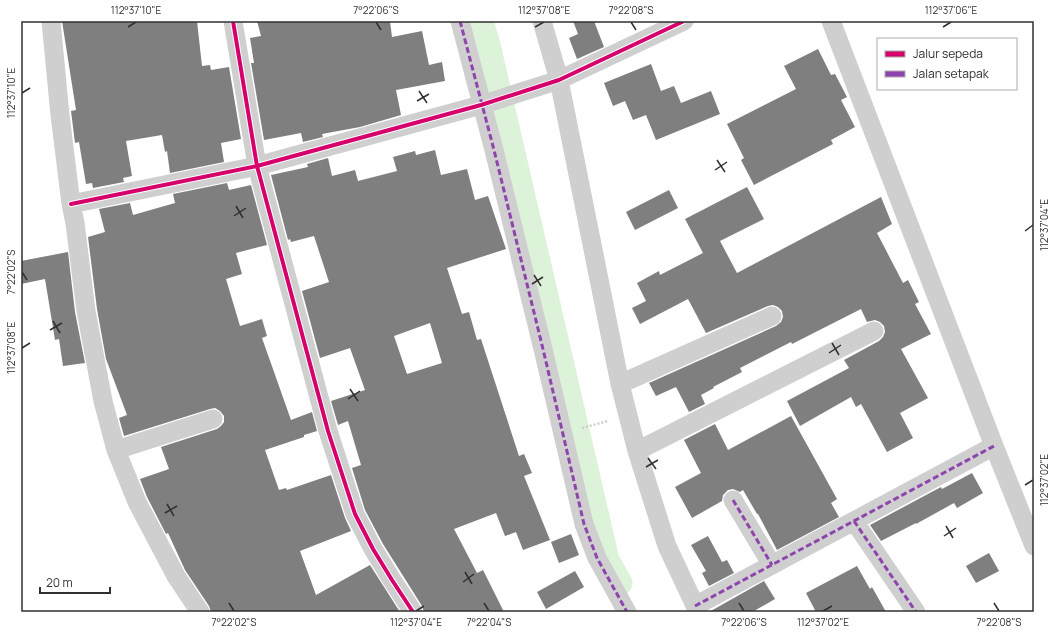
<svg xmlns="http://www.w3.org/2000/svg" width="1055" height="633" viewBox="0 0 1055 633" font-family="Manrope,sans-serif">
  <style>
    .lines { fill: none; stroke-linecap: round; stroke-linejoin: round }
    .canal { stroke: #ddf3d9; stroke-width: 25 }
    .building { fill: #7f7f7f; fill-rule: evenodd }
    .path { stroke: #cdcdcd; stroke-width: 2.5; stroke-dasharray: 2 2; stroke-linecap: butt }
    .minor { stroke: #cfcfcf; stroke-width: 19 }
    .quiet { stroke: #8e44ad; stroke-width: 3; stroke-dasharray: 6 3; stroke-linecap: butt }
    .cycleway-casing { stroke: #fff; stroke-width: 6 }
    .cycleway { stroke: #d6006c; stroke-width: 4 }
    .ticks { fill: none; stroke: #303030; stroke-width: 1.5 }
    .neatline { fill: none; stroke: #303030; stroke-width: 1.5 }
    .ticks-label { font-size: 10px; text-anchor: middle; fill: #303030 }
  </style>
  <rect width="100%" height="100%" fill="#fff"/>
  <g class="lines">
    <path class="canal" d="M481,21L488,45L607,560L620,583"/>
  </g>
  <path class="building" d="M62,21H197L202,66L210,65L211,70L229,67L241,139L221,143L224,162L170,173L167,151L165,152L162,135L126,141L132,176L123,178L124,182L93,188L92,183L86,184L79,142L75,143L71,111L76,110Z
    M257,21H390L392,37L422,31L429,65L442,62L445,81L396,90L401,115L360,127L322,134L323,137L303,142L301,133L264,140L251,63H254L250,38L261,36Z
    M573,21H594L604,47L577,59L569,38L578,34Z
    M818,49L831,75L835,74L847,97L841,100L855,127L831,140L833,144L754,185L741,160L744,158L727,124L796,89L784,66Z
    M651,64L661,91L674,86L681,103L711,91L720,114L656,140L646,115L633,120L625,101L613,106L604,83Z
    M435,150L441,175L467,169L475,200L488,196L506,249L447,268L462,314L469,312L477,340L481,339L519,456L524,454L532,473L524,476L550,540L523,550L516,532L505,536L496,513L454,529L477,573L483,570L504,612H424L422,606L383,544L365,510L352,468L361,465L348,421L338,425L331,401L365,390L350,348L320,358L302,291L329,282L314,236L291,242L290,239L288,240L271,175L308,167L307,164L328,158L332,176L355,170L358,181L397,171L393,157L415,151L416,155ZM430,323L442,363L407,374L394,336Z
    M227,183L229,190L251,185L267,245L236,253L242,274L226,279L240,326L262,319L267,336L262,338L291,420L312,412L317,431L304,435V437L265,450L279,490L286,488L287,490L331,475L345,518L351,531L300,551L316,595L370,565L400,612H211L209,606L185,570L168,533L166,534L147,497L140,479L169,469L161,447L217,429L221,426L224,422V416L220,411L215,408L210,409L124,436L119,418L127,415L106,359L97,309L88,237L105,232L99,209L130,203L133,215L175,203L173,194Z
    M747,187L764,219L720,241L737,273L881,197L892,224L877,233L903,283L908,280L919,302L915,304L931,334L901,349L928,398L900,413L913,438L887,452L861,404L856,407L851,397L800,426L787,401L849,368L844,360L879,341L883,337L885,332L884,326L880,322L875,320L867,322L861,309L792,344L791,342L740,368L742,372L713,387L714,388L701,395L705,404L689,412L676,387L656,396L649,383L776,326L781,322L783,317L782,311L778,307L773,305L768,306L706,333L688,299L640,324L632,308L646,301L637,283L659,271L660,275L703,253L685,219Z
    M669,190L678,208L635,230L626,212Z
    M68,252L75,312L85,363L63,366L59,339L55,340L45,279L21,284V261Z
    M791,416L837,499L831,503L839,517L777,550L758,514H757L743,490L740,492L733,489L728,490L723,495L722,501L692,518L675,487L701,473L684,440L715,424L728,450Z
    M972,473L983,493L957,508L954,503L916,524V523L881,541L870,525L941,487L942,489Z
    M571,534L579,555L559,563L551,542Z
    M708,536L722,562L727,560L734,573L709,586L702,573L706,571L691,545Z
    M989,553L999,571L976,583L966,566Z
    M857,566L870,589L872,587L886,612H816L806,593Z
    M575,571L584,587L546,609L537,592Z
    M764,581L775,599L754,611L755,612H709Z"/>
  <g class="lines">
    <path class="path" d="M582,428L608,421"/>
    <path class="minor" d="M51,21L60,115L71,204L75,223L86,311L103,401L116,450L137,502L176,576L200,612
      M233,21L257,166L328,431L355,514L373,549L392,580L413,612
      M460,21L494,150L543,349L584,524L597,558L627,612
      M542,21L559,80L620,384L637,451L667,546L698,612
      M831,21L994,446L1034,546
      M71,204L257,166L481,105L559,80L684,21
      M620,384L772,316
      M116,450L213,419
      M637,451L874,331
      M733,500L772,565
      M854,521L916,612
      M695,606L994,446"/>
    <path class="quiet" d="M460,21L494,150L543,349L584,524L597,558L627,612
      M733,500L772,565
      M854,521L916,612
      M695,606L994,446"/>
    <defs>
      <path id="cycleway" d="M233,21L257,166L328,431L355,514L373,549L392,580L413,612
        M71,204L257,166L481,105L559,80L684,21"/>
    </defs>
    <use href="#cycleway" class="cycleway-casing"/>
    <use href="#cycleway" class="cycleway"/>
  </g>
  <path class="ticks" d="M376,22L381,30M631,22L636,30M128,27L136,22M535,27L544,22M943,27L951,22M419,91L427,103M22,93L30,88M417,101L429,94M717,160L725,172M715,170L727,162M236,206L243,218M234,216L246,208M1025,231L1033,225M22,272L27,280M534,275L541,286M532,284L543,277M53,321L60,333M50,330L62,323M832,343L839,355M22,348L30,343M829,353L841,345M350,389L358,401M348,399L360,391M648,458L656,469M646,467L658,460M1025,485L1033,480M167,504L174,516M165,513L177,506M946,526L953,538M944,536L956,528M465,572L472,584M463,582L474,574M229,603L234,611M484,603L489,611M739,603L744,611M994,603L999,611M416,611L424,606M823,611L832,606"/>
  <rect width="1055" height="633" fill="none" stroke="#ffffff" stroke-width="44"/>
  <rect x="877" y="38" width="140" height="52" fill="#ffffff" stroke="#acacac"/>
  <rect x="885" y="51" width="20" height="6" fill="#d6006c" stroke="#acacac"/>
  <text x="913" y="58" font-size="12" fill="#303030">Jalur sepeda</text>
  <rect x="885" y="71" width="20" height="6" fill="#8e44ad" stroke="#acacac"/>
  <text x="913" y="78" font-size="12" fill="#303030">Jalan setapak</text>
  <path d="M40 587v6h70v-6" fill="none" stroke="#303030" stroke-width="2"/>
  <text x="46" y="587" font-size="12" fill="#303030" stroke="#ffffff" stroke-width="3" paint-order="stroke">20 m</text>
  <rect x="22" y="22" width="1011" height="589" class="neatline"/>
  <g class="ticks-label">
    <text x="136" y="14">112°37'10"E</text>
    <text x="376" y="14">7°22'06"S</text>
    <text x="544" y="14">112°37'08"E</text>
    <text x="631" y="14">7°22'08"S</text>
    <text x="951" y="14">112°37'06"E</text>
    <text transform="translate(11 93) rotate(-90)" y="4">112°37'10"E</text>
    <text transform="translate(1044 225) rotate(-90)" y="4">112°37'04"E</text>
    <text transform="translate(11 272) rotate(-90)" y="4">7°22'02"S</text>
    <text transform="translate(11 348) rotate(-90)" y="4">112°37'08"E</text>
    <text transform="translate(1044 480) rotate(-90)" y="4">112°37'02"E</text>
    <text x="234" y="626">7°22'02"S</text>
    <text x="416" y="626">112°37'04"E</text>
    <text x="489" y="626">7°22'04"S</text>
    <text x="744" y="626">7°22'06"S</text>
    <text x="823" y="626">112°37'02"E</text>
    <text x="999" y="626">7°22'08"S</text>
  </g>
</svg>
